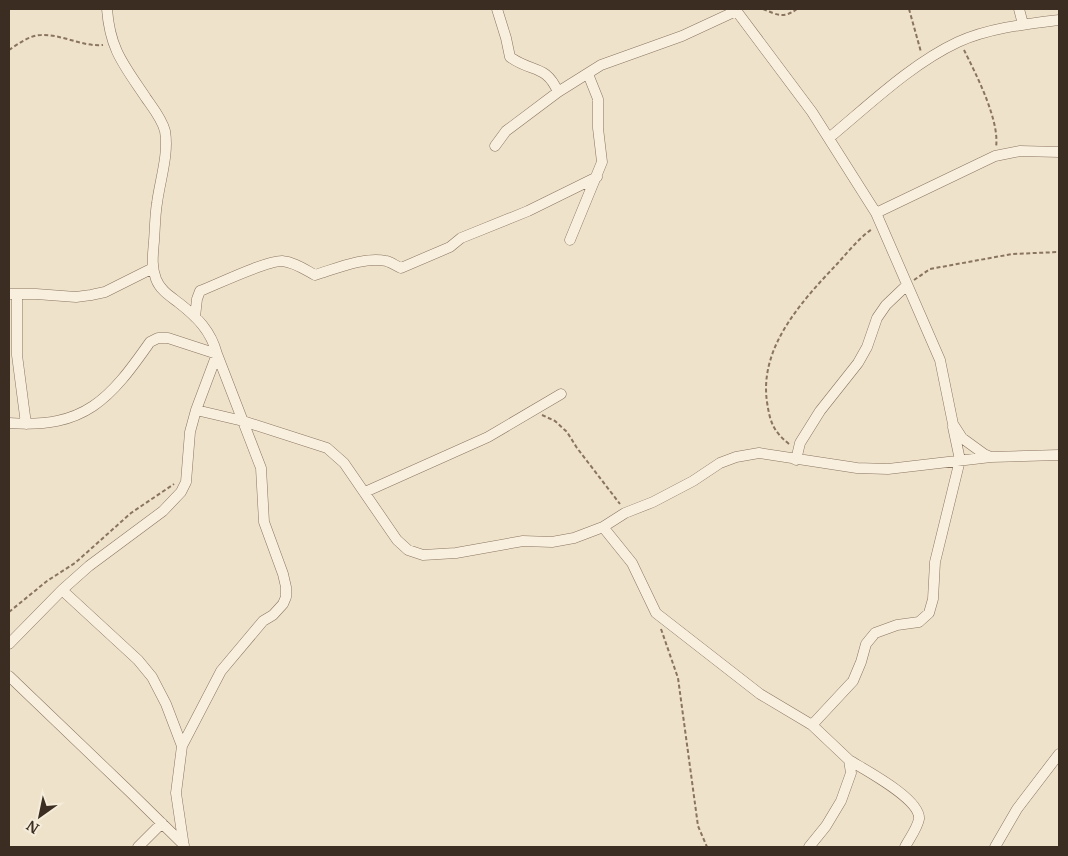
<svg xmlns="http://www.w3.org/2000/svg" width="1068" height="856" viewBox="0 0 1068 856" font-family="Merriweather,serif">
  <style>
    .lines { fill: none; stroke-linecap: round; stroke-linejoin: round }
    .minor-casing { stroke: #8a745f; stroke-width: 11 }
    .path { stroke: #8a745f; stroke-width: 2; stroke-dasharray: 4 2.5; stroke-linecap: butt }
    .minor { stroke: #f8efde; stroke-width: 10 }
  </style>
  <rect width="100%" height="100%" fill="#eee2ca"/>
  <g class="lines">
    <defs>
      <path id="minor" d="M497,9L506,38L510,57C532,73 546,64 558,92
        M735,9L812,112L876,213L940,360L953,424L962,438L984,454L991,457L1059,455
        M1019,9L1023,24
        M829,138C869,105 911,64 958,42C989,28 1026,24 1059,20
        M495,146L506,131L558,92L601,65L682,36L736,11L734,9
        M876,213L995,156L1020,151L1059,152
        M570,240L602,162L598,128V99L588,74
        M9,294H36L76,297L91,295L105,292L153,268
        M17,294V355L26,424
        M195,317L197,299L200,291C218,284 265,261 282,261C294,262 304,269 315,275C335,269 365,256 386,261C391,262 396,266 401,268L450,247L461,238L528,211L597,177
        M196,410L243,421L327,448L344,463L397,540L408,550L423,555L456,553L523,541L552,542L574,538L603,527L625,513L653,502L693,481L720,463L736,457L759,453L857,468L888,469L991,457
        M9,423C85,429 110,399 150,342L158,338H168L217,354L261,468L264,522L283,574L286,587V597L283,604L273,615L263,621L221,671L182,746L176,793L184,847
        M796,460L800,443L820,411L858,363L867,347L877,318L886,305L907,285
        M365,492L488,437L561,394
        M603,527L632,563L656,613L760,694L812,725L849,760L851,773L841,801L826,826L809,847
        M62,590L138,660L152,677L166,704L182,746
        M9,644L62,590L89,566L163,511L181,492L186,482L190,432L196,410L217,354C211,331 197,317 179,303C170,296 160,290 156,279C151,266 153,254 154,241C155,228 155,215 157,203C160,180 169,154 165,131C162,119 153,108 146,98C124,65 110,50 107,9
        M9,676L129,791L184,845
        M812,725L853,681L861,662L866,644L875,633L897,625L919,622L929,613L933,599L935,562L960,460L953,427
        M849,760C865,770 921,799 919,819C917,829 909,839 905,847
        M138,847L162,823
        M995,847L1017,809L1059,754"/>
    </defs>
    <use href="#minor" class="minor-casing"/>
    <path class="path" d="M763,9C778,15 783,19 797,9
      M909,9L921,52
      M9,50C18,44 30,35 41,35C62,34 82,47 103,45
      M964,50C976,74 1000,121 996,147
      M914,280L930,269L1012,254L1059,252
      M542,415L555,421L567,432L577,448L620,504
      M789,444C773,431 770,422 767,402C759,347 802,301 837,264C848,252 859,238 872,229
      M9,612L47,581L75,563L131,513L174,484
      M661,629L678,678L698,826L707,847"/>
    <use href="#minor" class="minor"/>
  </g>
  <rect width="1068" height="856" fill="none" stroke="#3b2d22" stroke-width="20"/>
  <g transform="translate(40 816) rotate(213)" stroke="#f5ecda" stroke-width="4" paint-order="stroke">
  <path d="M0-4L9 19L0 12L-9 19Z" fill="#3b2d22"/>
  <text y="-8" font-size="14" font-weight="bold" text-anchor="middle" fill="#3b2d22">N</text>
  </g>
</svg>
